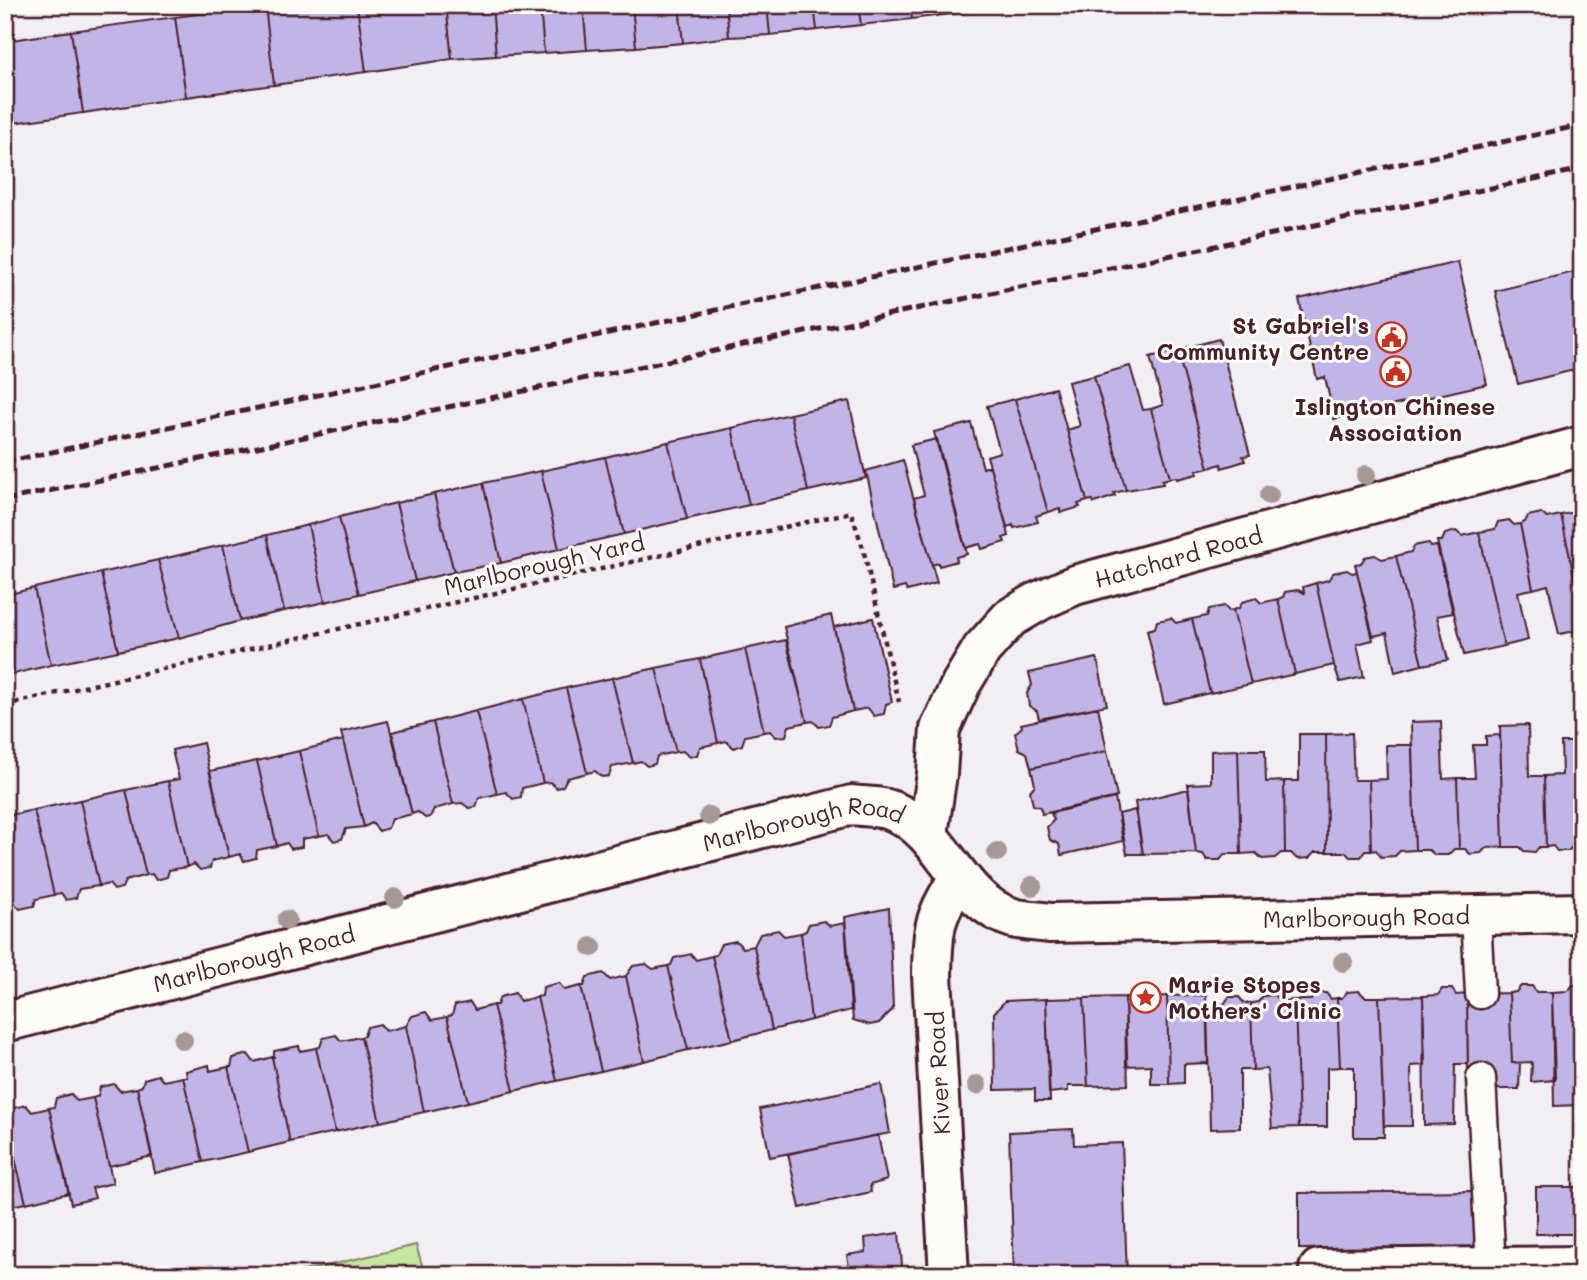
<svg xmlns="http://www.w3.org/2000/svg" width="1587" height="1280" viewBox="0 0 1587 1280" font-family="Mali,sans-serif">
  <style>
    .green { fill: #c6e79f; stroke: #888365; stroke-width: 2 }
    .building { fill: #c1b5e7; stroke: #4a1f2b; stroke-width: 2 }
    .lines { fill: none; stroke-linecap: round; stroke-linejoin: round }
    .service-casing { stroke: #4a1f2b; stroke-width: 33 }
    .minor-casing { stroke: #4a1f2b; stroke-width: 44 }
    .tertiary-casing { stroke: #4a1f2b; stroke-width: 44 }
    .path { stroke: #4a1f2b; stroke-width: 4.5; stroke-dasharray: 5 5; stroke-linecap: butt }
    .service { stroke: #fdfcf7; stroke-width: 28 }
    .minor { stroke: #fdfcf7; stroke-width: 38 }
    .tertiary { stroke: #fdfcf7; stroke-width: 38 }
    .rail { stroke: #4a1f2b; stroke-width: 5; stroke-dasharray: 10 5; stroke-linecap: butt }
    .tree { fill: #a69895 }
    .labels { text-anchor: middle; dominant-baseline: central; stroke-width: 6; stroke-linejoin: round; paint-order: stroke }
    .poi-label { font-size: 23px; font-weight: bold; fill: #4a1f2b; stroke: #fdfcf7; text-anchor: end }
    .street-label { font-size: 23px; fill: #4a1f2b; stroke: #fdfcf7 }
  </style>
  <rect width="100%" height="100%" fill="#f1eef4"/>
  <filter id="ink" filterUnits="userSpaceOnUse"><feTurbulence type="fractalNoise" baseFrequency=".0143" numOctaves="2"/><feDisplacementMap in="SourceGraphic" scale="14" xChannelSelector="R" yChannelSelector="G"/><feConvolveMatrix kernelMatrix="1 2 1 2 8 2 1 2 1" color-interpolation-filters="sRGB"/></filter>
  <g filter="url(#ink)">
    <path class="green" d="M416,1245L425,1275H287Z"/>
    <path class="building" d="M265,5L274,85L186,97L175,17Z
      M265,5H357L366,72L274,85Z
      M357,5H446L452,59L366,72Z
      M446,5H492L496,56L452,59Z
      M492,5H540L544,53L496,56Z
      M540,5H583L587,50L544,53Z
      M583,5H632L636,47L587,50Z
      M632,5H679L683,43L636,47Z
      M679,5H726L729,37L683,43Z
      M726,5H767L770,35L729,37Z
      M767,5H814L817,30L770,35Z
      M814,5H858L861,25L817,30Z
      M858,5H910L912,19L861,25Z
      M910,5H966V12L912,19Z
      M966,5H1013L966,12Z
      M175,17L186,97L83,113L71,31Z
      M71,31L83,113L5,124V41Z
      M1458,262L1487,384L1334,419L1325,377L1317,379L1299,299Z
      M1582,270V368L1518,384L1495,291Z
      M1219,339L1250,455L1243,456L1245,461L1222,468L1221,464L1209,468L1177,350Z
      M1177,350L1209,468L1196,471L1197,474L1177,479L1176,477L1170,478L1151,409L1163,405L1150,357Z
      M1130,366L1143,410L1151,409L1170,478L1162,480L1163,484L1126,490L1094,376Z
      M1094,376L1126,490L1114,493L1115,496L1094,503L1093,500L1087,501L1067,430L1080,426L1068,382Z
      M1055,388L1087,501L1078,504L1080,507L1060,513V509L1048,512L1015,399Z
      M1015,399L1048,512L1036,516L1038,522L1014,528L1013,525L1007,527L987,456L1000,452L987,406Z
      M849,401L866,478L808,491L790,414Z
      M790,414L808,491L749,505L732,428Z
      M971,423L983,468L990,466L1009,536L1003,538L1005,542L982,549L980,544L965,548L934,432Z
      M732,428L749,505L687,519L668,442Z
      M937,439L967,554L956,557L957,561L939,566L938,563L932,565L914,498L924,495L911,445Z
      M668,442L687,519L624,534L605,457Z
      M605,457L624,534L559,549L541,471Z
      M903,460L937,583L907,591L905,587L893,590L866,471Z
      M541,471L559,549L501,563L483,483Z
      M483,483L501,563L454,572L434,494Z
      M434,494L454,572L415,581L396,503Z
      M396,503L415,581L359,594L339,517Z
      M1582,504V614L1561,515L1575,512L1578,505Z
      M1541,513L1547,518L1561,515L1582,614V630L1559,634L1548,585L1533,589L1520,524L1525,522L1528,516Z
      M339,517L359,594L325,602L308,525Z
      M1509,520L1514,525L1520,524L1533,589L1518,592L1528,640L1504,646L1479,532L1495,529L1498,522Z
      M308,525L325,602L284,611L267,535Z
      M1456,531L1462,536L1479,532L1504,646L1464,655L1437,541H1442L1445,534Z
      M267,535L284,611L240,621L223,545Z
      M1428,543L1431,547L1437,546L1453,613L1437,616L1448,660L1422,665L1396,556L1411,552L1414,546Z
      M223,545L240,621L179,638L158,560Z
      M1375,555L1382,559L1396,556L1422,665L1395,672L1387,633L1373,636L1355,564L1361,563L1365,557Z
      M158,560L179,638L118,651L101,573Z
      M1347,570L1352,573L1357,572L1373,640L1357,644L1364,677L1340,682L1334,665L1316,583L1328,580L1333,573Z
      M101,573L118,651L51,665L34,588Z
      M1316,583L1334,665L1295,674L1278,599L1283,597L1285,592L1298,590L1304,593L1303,587Z
      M34,588L51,665L5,676V595Z
      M1256,598L1261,603L1278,599L1295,674L1251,684L1233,610L1239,608L1242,602Z
      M1224,606L1229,611L1233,610L1251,684L1210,693L1192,619L1207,616L1209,609Z
      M831,615L853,711L832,717L829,725L819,727L813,721L807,722L784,627Z
      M873,618L892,702L886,704L884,714L874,716L868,708L853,711L834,627Z
      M1171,618L1176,623L1192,619L1210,693L1164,704L1147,630L1155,628L1157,621Z
      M786,640L807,722L789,726L786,736L776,737L770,731L764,732L745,649Z
      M745,649L764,732L745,736L742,745L734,748L726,741L718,743L700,659Z
      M1097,658L1107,705L1039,719L1037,711L1029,706L1027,693L1032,685L1029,673Z
      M700,659L718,743L700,747L697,755L689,757L683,751L676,752L656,668Z
      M656,668L676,752L657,756L655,764L647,766L641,761L633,763L612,678Z
      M612,678L633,763L612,767L609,776L602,777L595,771L587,773L566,688Z
      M566,688L587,773L567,778L563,786L557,788L550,782L543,783L523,699Z
      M523,699L543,783L522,788L521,797L513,799L506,792L497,794L476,711Z
      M1098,707L1107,751L1031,768L1027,753L1019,749L1015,733L1022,727L1021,724Z
      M476,711L497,794L479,798L476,807L469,808L462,803L453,804L433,722Z
      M388,721L412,814L392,819L388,828L379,831L372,823L364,827L341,732Z
      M1441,721L1443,779L1457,778L1459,849H1454L1448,855H1435L1429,850H1415L1411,722Z
      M433,722L453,804L434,809L430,817L425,818L418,812L412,814L392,732Z
      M1528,725L1529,776H1544L1546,847H1539L1535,852L1524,851L1520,847H1503L1500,726Z
      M1352,733L1354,780H1369L1371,851H1365L1361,857H1350L1345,852H1327L1326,734Z
      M1299,734H1326L1327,852H1315L1309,858L1297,859L1291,853H1285L1284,781H1299Z
      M1500,735L1503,847L1486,848L1481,853L1470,854L1465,849H1459L1457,778H1475L1473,745H1486V736Z
      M343,740L364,827L346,829L342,839L334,841L328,834L319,836L299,751Z
      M1561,742H1582V846H1573L1568,851H1557L1553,846L1546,847L1544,776L1562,775Z
      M203,743L229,857L212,861L210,868L200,870L194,864L187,867L168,781L179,779L172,750Z
      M1386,745H1412L1415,850L1400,851L1395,856L1381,857L1376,850L1371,851L1369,780L1387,779Z
      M1238,750H1265L1266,782L1284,781L1285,853H1281L1275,858L1262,859L1256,853L1241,854Z
      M1238,750L1241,854H1225L1220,860H1207L1203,854L1196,853L1188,784L1211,783V751Z
      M299,751L319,836L302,839V847L291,849L287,843L277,846L257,761Z
      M1107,751L1117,797L1042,814L1040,807L1033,805L1030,791L1035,785L1031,768Z
      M257,761L277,846L257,850L256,858L244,861L240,854L229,857L210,771Z
      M168,781L187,867L169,870L167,877L156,880L152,874L146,875L126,790Z
      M1188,789L1196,853L1143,854L1135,802Z
      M126,790L146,875L125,881L122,888L114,890L109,884L99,886L80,800Z
      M1115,798L1123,841L1061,855L1059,844L1050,840L1047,827L1054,820L1051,813Z
      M80,800L99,886L79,889L76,898L66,900L61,893L54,895L34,810Z
      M34,810L54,895L36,899L34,906L20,909L15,904L8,905L5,893V816Z
      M1135,810L1143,854H1127L1119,814Z
      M889,908L893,1009L879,1023L870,1025L853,1020L845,917Z
      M824,921L830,926L845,923L851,1010L811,1020L801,933L806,931L809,924Z
      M778,930L784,936L801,933L811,1020L772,1030L754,946L760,934Z
      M736,941L743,948L754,946L772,1030L732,1040L712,956L716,955L721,944Z
      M691,954L696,960L712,956L732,1040L688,1050L668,966L671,965L674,958Z
      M646,964L653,969L668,966L688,1050L644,1061L626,976L633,966Z
      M603,973L610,980L626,976L644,1061L601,1071L581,986H584L587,977Z
      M559,983L564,990L581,986L601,1071L557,1081L537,997L542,996L543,987Z
      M1573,985H1582L1579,1105L1554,1106L1552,992L1568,991Z
      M1521,986H1532L1536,992H1552L1555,1080L1531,1082L1532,1062L1512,1063L1509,993L1516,992Z
      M1442,989H1452L1456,995L1467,994L1468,1064H1455L1454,1124L1424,1125L1423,996L1438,995Z
      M1359,991L1365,997H1379L1384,1137H1354V1067H1340L1337,998H1342L1347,992Z
      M515,993L520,1001L537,997L557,1081L514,1091L493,1005H497L500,997Z
      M1315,993H1326L1331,999L1337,998L1340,1067L1327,1068V1127H1299L1295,1000H1311Z
      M1509,993L1512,1063H1520L1519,1089H1493L1468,1078L1467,994Z
      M1206,995L1208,1063L1184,1064V1083L1169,1084L1167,996Z
      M1274,995L1280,1001L1295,1000L1299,1127L1272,1128L1267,1069L1253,1070L1251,1003L1258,1002L1263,996Z
      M1167,996L1169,1084H1151V1065L1126,1066L1125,997Z
      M1423,996L1425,1065L1411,1066L1412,1126H1384L1379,997Z
      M1125,997L1128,1085L1088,1086L1084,998Z
      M1229,997H1239L1244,1003H1251L1253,1070H1240V1128L1210,1129L1207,1005L1224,1004Z
      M1084,998L1088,1086H1068V1091L1049,1093L1046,999Z
      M1046,999L1050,1101H1035V1089L995,1090L994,1013L1005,1001Z
      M470,1002L475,1010L493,1005L514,1091L468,1102L447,1017L452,1015L455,1005Z
      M426,1012L432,1020L447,1017L468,1102L424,1112L406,1026L412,1016Z
      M380,1024L386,1031L406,1026L424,1112L380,1122L361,1037L364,1036L367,1027Z
      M336,1035L341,1041L361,1037L380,1122L335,1132L316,1048L320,1047L323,1038Z
      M299,1046L300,1051L316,1048L335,1132L290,1142L272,1057H274V1051Z
      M248,1054L254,1062L272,1057L290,1142L248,1152L228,1067H231L233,1058Z
      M209,1065L210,1071L228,1067L248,1152L203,1162L183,1077H187L186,1071Z
      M158,1075L163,1081L183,1077L203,1162L155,1173L137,1088L142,1086L144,1079Z
      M114,1084L120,1091L137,1088L152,1156L109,1166L93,1098L98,1096L100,1087Z
      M881,1084L890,1133L770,1157L760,1109Z
      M71,1094L77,1101L93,1098L113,1183L92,1188L95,1198L71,1204L49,1108L54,1107L56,1098Z
      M26,1105L32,1112L49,1108L69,1193L26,1203L5,1118L10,1117L13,1108Z
      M5,1121L26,1203L5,1207Z
      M1073,1129L1074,1145L1122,1143L1127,1275H1014L1009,1132Z
      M878,1135L887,1180L870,1185L871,1192L800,1208L788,1154Z
      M1536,1187H1582V1234H1536Z
      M1474,1191V1248L1299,1249V1193Z
      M899,1233L903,1275H850L847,1255L866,1252L865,1238Z"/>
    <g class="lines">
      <defs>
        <path id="service" d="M1476,915L1480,994
          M1481,1078L1491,1268"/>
        <g id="minor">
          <path id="s1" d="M928,834L937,774L940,729L961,684L982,649L1010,618L1039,601L1075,585L1582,446"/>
          <path d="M1319,1269L1582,1266"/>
          <path d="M949,1275L932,975C933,928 933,918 959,878"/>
        </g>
        <g id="tertiary">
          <path id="s2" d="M5,1022L852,805C865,807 883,806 895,812C946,834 957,901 1013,918C1024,921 1038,921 1050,923L1582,913"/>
        </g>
      </defs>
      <use href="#service" class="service-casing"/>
      <use href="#minor" class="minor-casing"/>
      <use href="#tertiary" class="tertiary-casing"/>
      <path class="path" d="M5,705L851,512L863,548L899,702"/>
      <use href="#service" class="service"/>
      <use href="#minor" class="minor"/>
      <use href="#tertiary" class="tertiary"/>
      <path class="rail" d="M5,462L1582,125
        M5,500L1582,169"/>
    </g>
    <g class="tree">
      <circle cx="1366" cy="475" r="10"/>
      <circle cx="1269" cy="495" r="10"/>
      <circle cx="709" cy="816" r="10"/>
      <circle cx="997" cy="852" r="10"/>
      <circle cx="1032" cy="886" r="10"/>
      <circle cx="395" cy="898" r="10"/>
      <circle cx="287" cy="920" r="10"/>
      <circle cx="592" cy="947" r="10"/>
      <circle cx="1343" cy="962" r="10"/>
      <circle cx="183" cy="1040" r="10"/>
      <circle cx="977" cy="1085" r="10"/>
    </g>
  </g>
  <defs>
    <symbol id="civic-ring" viewBox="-11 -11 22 22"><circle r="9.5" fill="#fdfcf7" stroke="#c8321e" stroke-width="1.5"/><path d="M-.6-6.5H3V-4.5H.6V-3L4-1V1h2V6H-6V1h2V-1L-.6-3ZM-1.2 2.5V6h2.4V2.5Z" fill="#c8321e"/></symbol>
    <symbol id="sight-ring" viewBox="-11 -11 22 22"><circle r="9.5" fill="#fdfcf7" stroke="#c8321e" stroke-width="1.5"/><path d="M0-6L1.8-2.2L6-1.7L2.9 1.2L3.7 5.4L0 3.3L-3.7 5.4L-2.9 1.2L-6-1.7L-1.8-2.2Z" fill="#c8321e"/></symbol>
  </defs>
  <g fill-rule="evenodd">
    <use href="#civic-ring" x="1374" y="320" width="35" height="35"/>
    <use href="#civic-ring" x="1378" y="354" width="35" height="35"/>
    <use href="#sight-ring" x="1128" y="980" width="35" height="35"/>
  </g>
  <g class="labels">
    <g class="poi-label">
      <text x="1369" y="325">St Gabriel's<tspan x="1369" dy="26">Community Centre</tspan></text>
      <text x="1395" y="406" text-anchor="middle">Islington Chinese<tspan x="1395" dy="26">Association</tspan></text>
      <text x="1168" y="984" text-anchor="start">Marie Stopes<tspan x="1168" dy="26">Mothers' Clinic</tspan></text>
    </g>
    <g class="street-label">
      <text stroke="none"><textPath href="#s1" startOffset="418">Hatchard Road</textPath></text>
      <text transform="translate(544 564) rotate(-13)">Marlborough Yard</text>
      <text stroke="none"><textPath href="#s2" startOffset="824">Marlborough Road</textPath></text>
      <text stroke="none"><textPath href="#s2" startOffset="1433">Marlborough Road</textPath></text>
      <text stroke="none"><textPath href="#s2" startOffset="257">Marlborough Road</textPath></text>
      <text transform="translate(938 1073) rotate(-93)">Kiver Road</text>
    </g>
  </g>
  <rect width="1587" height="1280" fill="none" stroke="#fdfcf7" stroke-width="28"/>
  <rect x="14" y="14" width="1559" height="1252" fill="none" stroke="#4a1f2b" stroke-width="2.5" filter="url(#ink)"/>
</svg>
